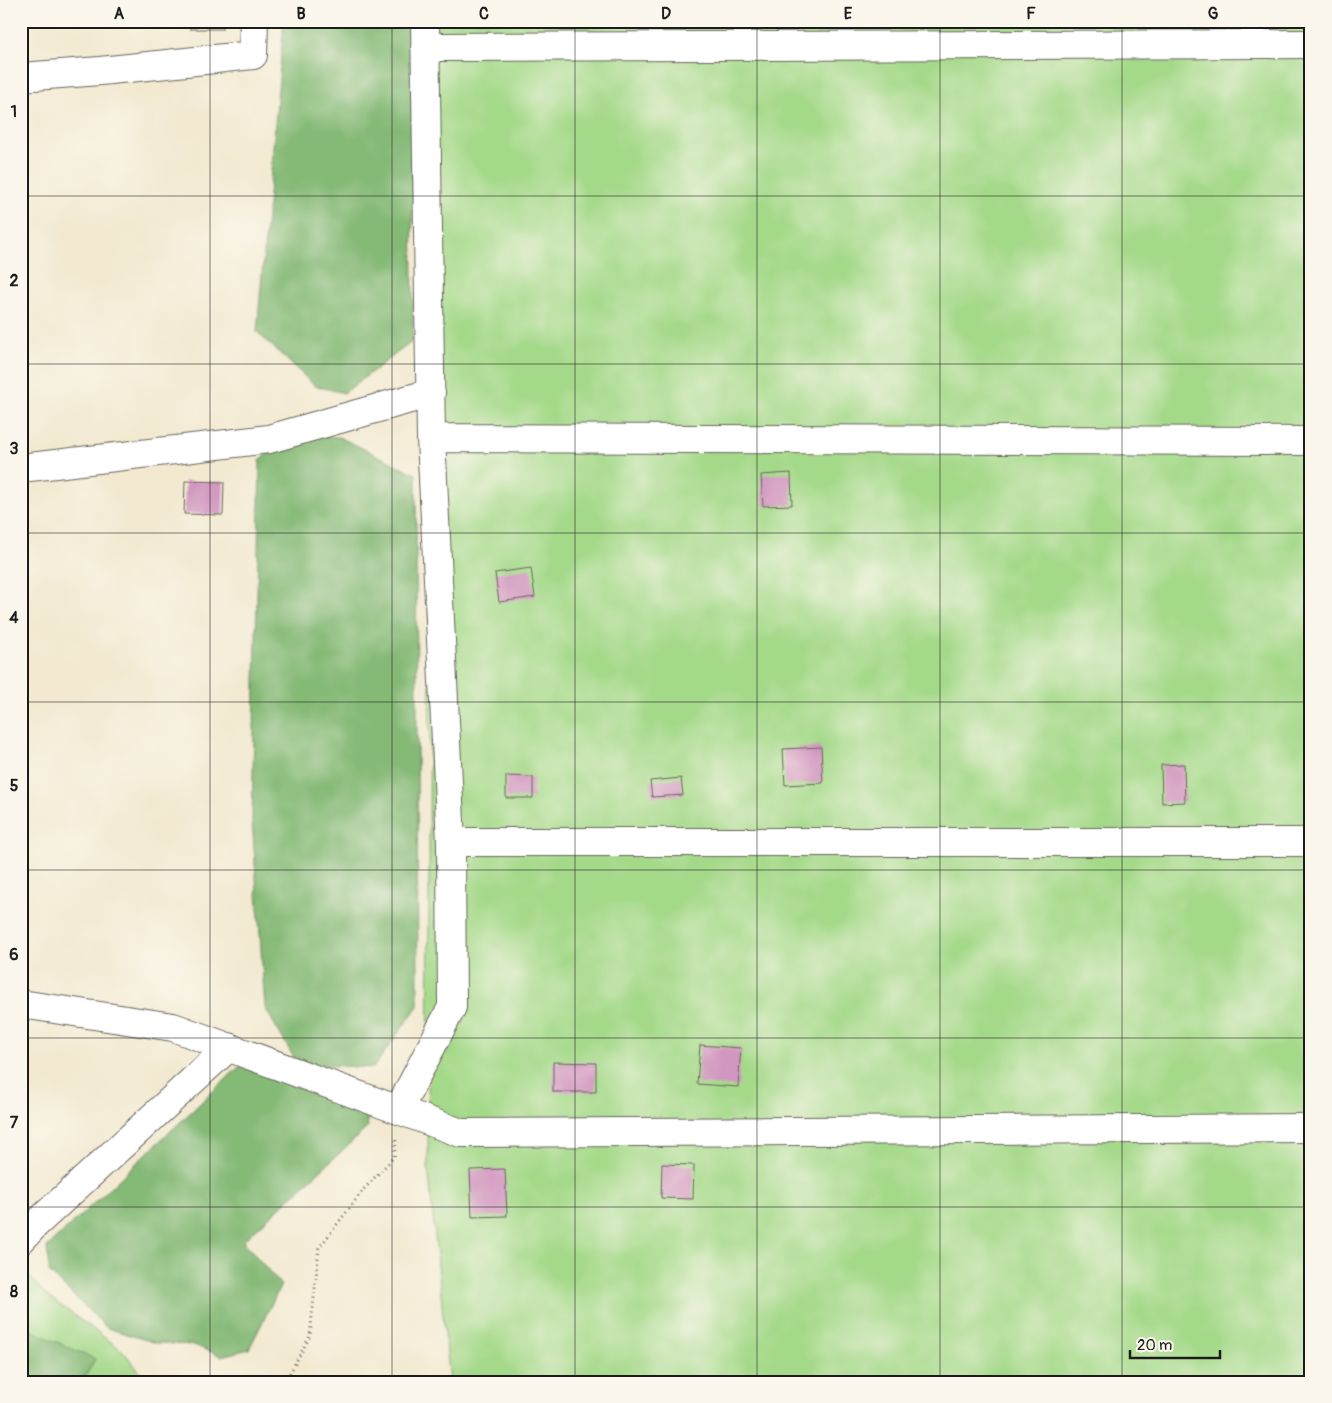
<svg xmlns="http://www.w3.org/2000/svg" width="1332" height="1403" viewBox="0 0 1332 1403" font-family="Pangolin,sans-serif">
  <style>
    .green { fill: #a5d98a; stroke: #607a53 }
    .forest { fill: #84b976; stroke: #506a49 }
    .building { fill: #d197c0 }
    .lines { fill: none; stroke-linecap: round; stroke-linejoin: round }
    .minor-casing { stroke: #67645b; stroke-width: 30 }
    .path { stroke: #67645b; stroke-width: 3; stroke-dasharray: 1 4; stroke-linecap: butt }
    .minor { stroke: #fff; stroke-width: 28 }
    .grid { fill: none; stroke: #1c1c1c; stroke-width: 1; stroke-opacity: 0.55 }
    .neatline { fill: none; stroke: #1c1c1c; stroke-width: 2 }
    .grid-label { font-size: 16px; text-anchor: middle; font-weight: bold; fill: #1c1c1c }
  </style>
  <rect width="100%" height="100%" fill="#fbf7ec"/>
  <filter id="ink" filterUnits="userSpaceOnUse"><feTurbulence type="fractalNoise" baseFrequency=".02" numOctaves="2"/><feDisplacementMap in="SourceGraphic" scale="10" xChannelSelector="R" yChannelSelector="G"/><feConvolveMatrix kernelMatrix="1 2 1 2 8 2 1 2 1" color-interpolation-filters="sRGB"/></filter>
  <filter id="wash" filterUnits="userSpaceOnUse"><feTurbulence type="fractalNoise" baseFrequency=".0096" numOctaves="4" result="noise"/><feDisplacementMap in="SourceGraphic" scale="20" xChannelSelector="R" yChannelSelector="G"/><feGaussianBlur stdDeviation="1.12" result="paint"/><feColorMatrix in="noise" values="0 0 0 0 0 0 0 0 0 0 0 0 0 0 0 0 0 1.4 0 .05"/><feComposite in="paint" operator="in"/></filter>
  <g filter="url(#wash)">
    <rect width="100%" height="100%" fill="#f2e9d0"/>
    <path class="green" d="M432,21H1311V1382H450L428,1168Z
      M23,1269L45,1294L123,1351L148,1382H21V1271Z"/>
    <path class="forest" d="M284,21H412L413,341L344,393L315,386L257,332Z
      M290,435L339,437L416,474L418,1006L373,1068L297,1063L265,1008L252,819L260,460Z
      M240,1066L365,1112L368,1127L243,1241L281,1285L249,1349L221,1356L194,1345L156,1343L107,1328L49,1272L47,1247Z
      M21,1326L95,1359L82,1382H21Z"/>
    <g id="blocks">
      <path class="building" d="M190,21H223V29H190Z
        M791,473L792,505L763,506L761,475Z
        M185,481L224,482L223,515L184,514Z
        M531,568L535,597L499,602L495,573Z
        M821,747L823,783L785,785L783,749Z
        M1184,764L1185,802L1162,803L1161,765Z
        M506,776L533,777V798H506Z
        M681,778L683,795L652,797L650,781Z
        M700,1045L741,1048L738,1087L697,1084Z
        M553,1062L596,1063V1092H553Z
        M662,1164L694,1165L693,1199L661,1198Z
        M505,1169L507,1216L472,1217L470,1170Z"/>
    </g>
  </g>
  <g filter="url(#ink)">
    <use href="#blocks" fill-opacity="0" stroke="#67645b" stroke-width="1"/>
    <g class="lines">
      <defs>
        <path id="minor" d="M425,47L1311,44
          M21,77L100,71L253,55L254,21
          M431,438L1311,441
          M21,468L269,439L431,393
          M451,842H1311
          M21,1004L173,1027L461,1133L1311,1128
          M399,1109L452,1007L451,842L431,438L425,21
          M21,1240L36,1224L229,1047"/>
      </defs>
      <use href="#minor" class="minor-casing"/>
      <path class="path" d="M285,1382L310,1336L319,1248L364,1189L394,1157L396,1139"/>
      <use href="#minor" class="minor"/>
    </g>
  </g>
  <path class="grid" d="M210,21V1382M392,21V1382M575,21V1382M757,21V1382M940,21V1382M1122,21V1382M21,196H1311M21,364H1311M21,533H1311M21,702H1311M21,870H1311M21,1038H1311M21,1207H1311"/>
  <rect width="1332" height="1403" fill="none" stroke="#fbf7ec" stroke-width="55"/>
  <path d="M1130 1350v8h90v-8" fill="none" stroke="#1c1c1c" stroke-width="2.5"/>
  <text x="1137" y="1350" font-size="15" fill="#1c1c1c" stroke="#fbf7ec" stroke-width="4" paint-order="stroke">20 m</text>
  <rect x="28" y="28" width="1276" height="1348" class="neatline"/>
  <g class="grid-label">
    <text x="119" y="19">A</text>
    <text x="301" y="19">B</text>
    <text x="484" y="19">C</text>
    <text x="666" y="19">D</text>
    <text x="848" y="19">E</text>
    <text x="1031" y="19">F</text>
    <text x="1213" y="19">G</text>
    <text x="14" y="117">1</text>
    <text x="14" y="286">2</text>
    <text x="14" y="454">3</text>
    <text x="14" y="623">4</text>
    <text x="14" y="791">5</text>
    <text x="14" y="960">6</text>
    <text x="14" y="1128">7</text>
    <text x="14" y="1297">8</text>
  </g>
</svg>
